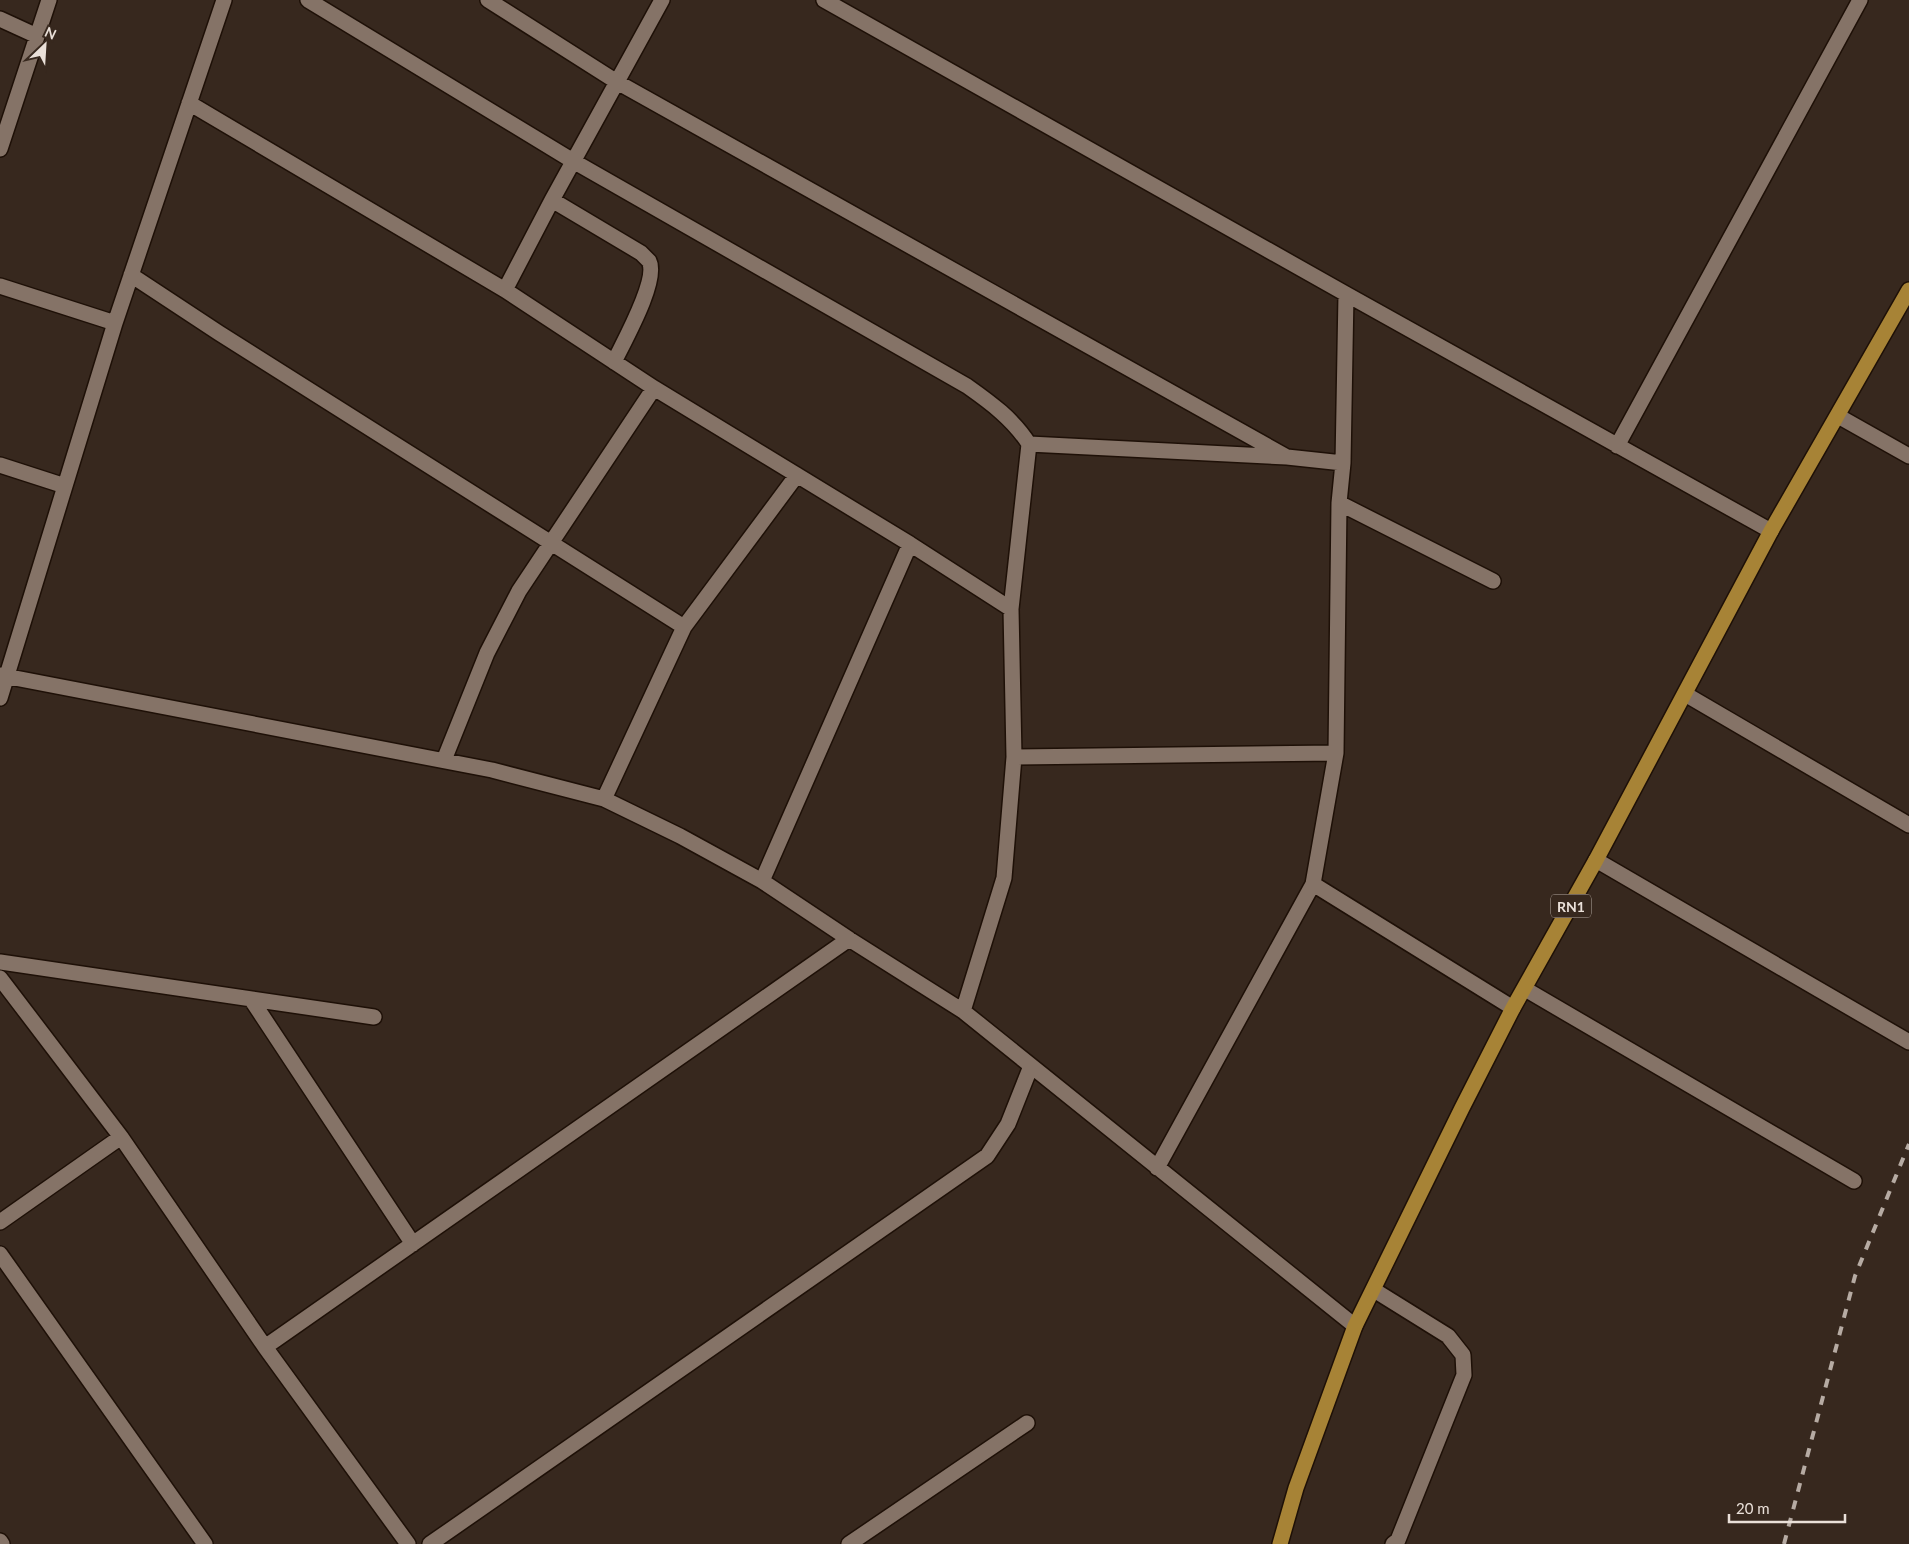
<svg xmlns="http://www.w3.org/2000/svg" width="1909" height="1544" viewBox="0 0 1909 1544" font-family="Lato,sans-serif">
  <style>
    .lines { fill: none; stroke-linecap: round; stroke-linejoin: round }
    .minor-casing { stroke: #1e1007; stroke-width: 18 }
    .major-casing { stroke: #1e1007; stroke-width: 18 }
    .minor { stroke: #857367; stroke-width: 15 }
    .major { stroke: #a78336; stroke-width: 15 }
    .rail { stroke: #b6aba3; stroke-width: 4; stroke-dasharray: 9 9; stroke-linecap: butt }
    .labels { text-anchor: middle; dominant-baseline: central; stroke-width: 4; stroke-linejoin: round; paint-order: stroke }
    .shield { fill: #37281e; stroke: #b4a9a1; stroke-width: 1 }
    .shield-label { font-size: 14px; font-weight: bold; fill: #eae0d9 }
  </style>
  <rect width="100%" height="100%" fill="#37281e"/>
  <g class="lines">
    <defs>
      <path id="minor" d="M308,0L573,161L967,386C991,403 1013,419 1029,444
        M488,0L617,82L1287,457
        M824,0L1346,294L1771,531
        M0,19L37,36
        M189,103L505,290L654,388L910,544L1011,609
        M0,149L49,0
        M552,200L641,253C643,255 647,259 649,261C659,280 623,343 614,362
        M131,275L219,333L684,627L604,799
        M0,286L115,323L224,0
        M505,290L552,200L662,0
        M1838,416L1909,456
        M1617,446L1860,0
        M0,465L65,486
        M1339,503L1493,581
        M684,627L797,475
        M0,675L492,770L604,799L680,836L762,881L849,939L963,1011L1355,1326
        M1685,694L1909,825
        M0,698L115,323
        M1014,757L1011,609L1029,444L1287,457L1343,463
        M444,760L487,653L519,591L654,388
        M1596,860L1909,1042
        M762,881L910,544
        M1313,884L1513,1008
        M0,962L374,1017
        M0,978L121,1137L265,1347L408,1544
        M1525,989L1854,1181
        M251,999L413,1244
        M963,1011L1004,878L1014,757L1336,753
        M1157,1168L1313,884L1336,753L1339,503L1343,463L1346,294
        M0,1222L121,1137
        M0,1254L205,1544
        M1374,1290L1448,1336L1463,1355L1464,1375L1398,1540L1393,1544
        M265,1347L849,939
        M0,1541L2,1544
        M430,1544L987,1156L1008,1124L1031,1066
        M849,1544L1027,1423"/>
      <path id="major" d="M1280,1544L1296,1488L1355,1326L1462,1108L1513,1008L1596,860L1771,531L1909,290"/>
    </defs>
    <use href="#minor" class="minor-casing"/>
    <use href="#major" class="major-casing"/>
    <use href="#minor" class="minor"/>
    <use href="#major" class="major"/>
    <path class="rail" d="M1784,1544L1855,1276L1909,1144"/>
  </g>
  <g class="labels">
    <rect class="shield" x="1551" y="894.5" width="40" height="23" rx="4"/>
    <g class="shield-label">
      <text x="1571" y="906">RN1</text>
    </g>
  </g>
  <g transform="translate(45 45) rotate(25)" stroke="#37281e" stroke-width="4" paint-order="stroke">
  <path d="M0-4L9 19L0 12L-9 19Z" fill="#eae0d9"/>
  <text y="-8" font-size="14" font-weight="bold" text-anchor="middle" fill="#eae0d9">N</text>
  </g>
  <path d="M1729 1514v8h116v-8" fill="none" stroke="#eae0d9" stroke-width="2.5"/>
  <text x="1736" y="1514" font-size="15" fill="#eae0d9" stroke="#37281e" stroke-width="4" paint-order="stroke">20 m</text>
</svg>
